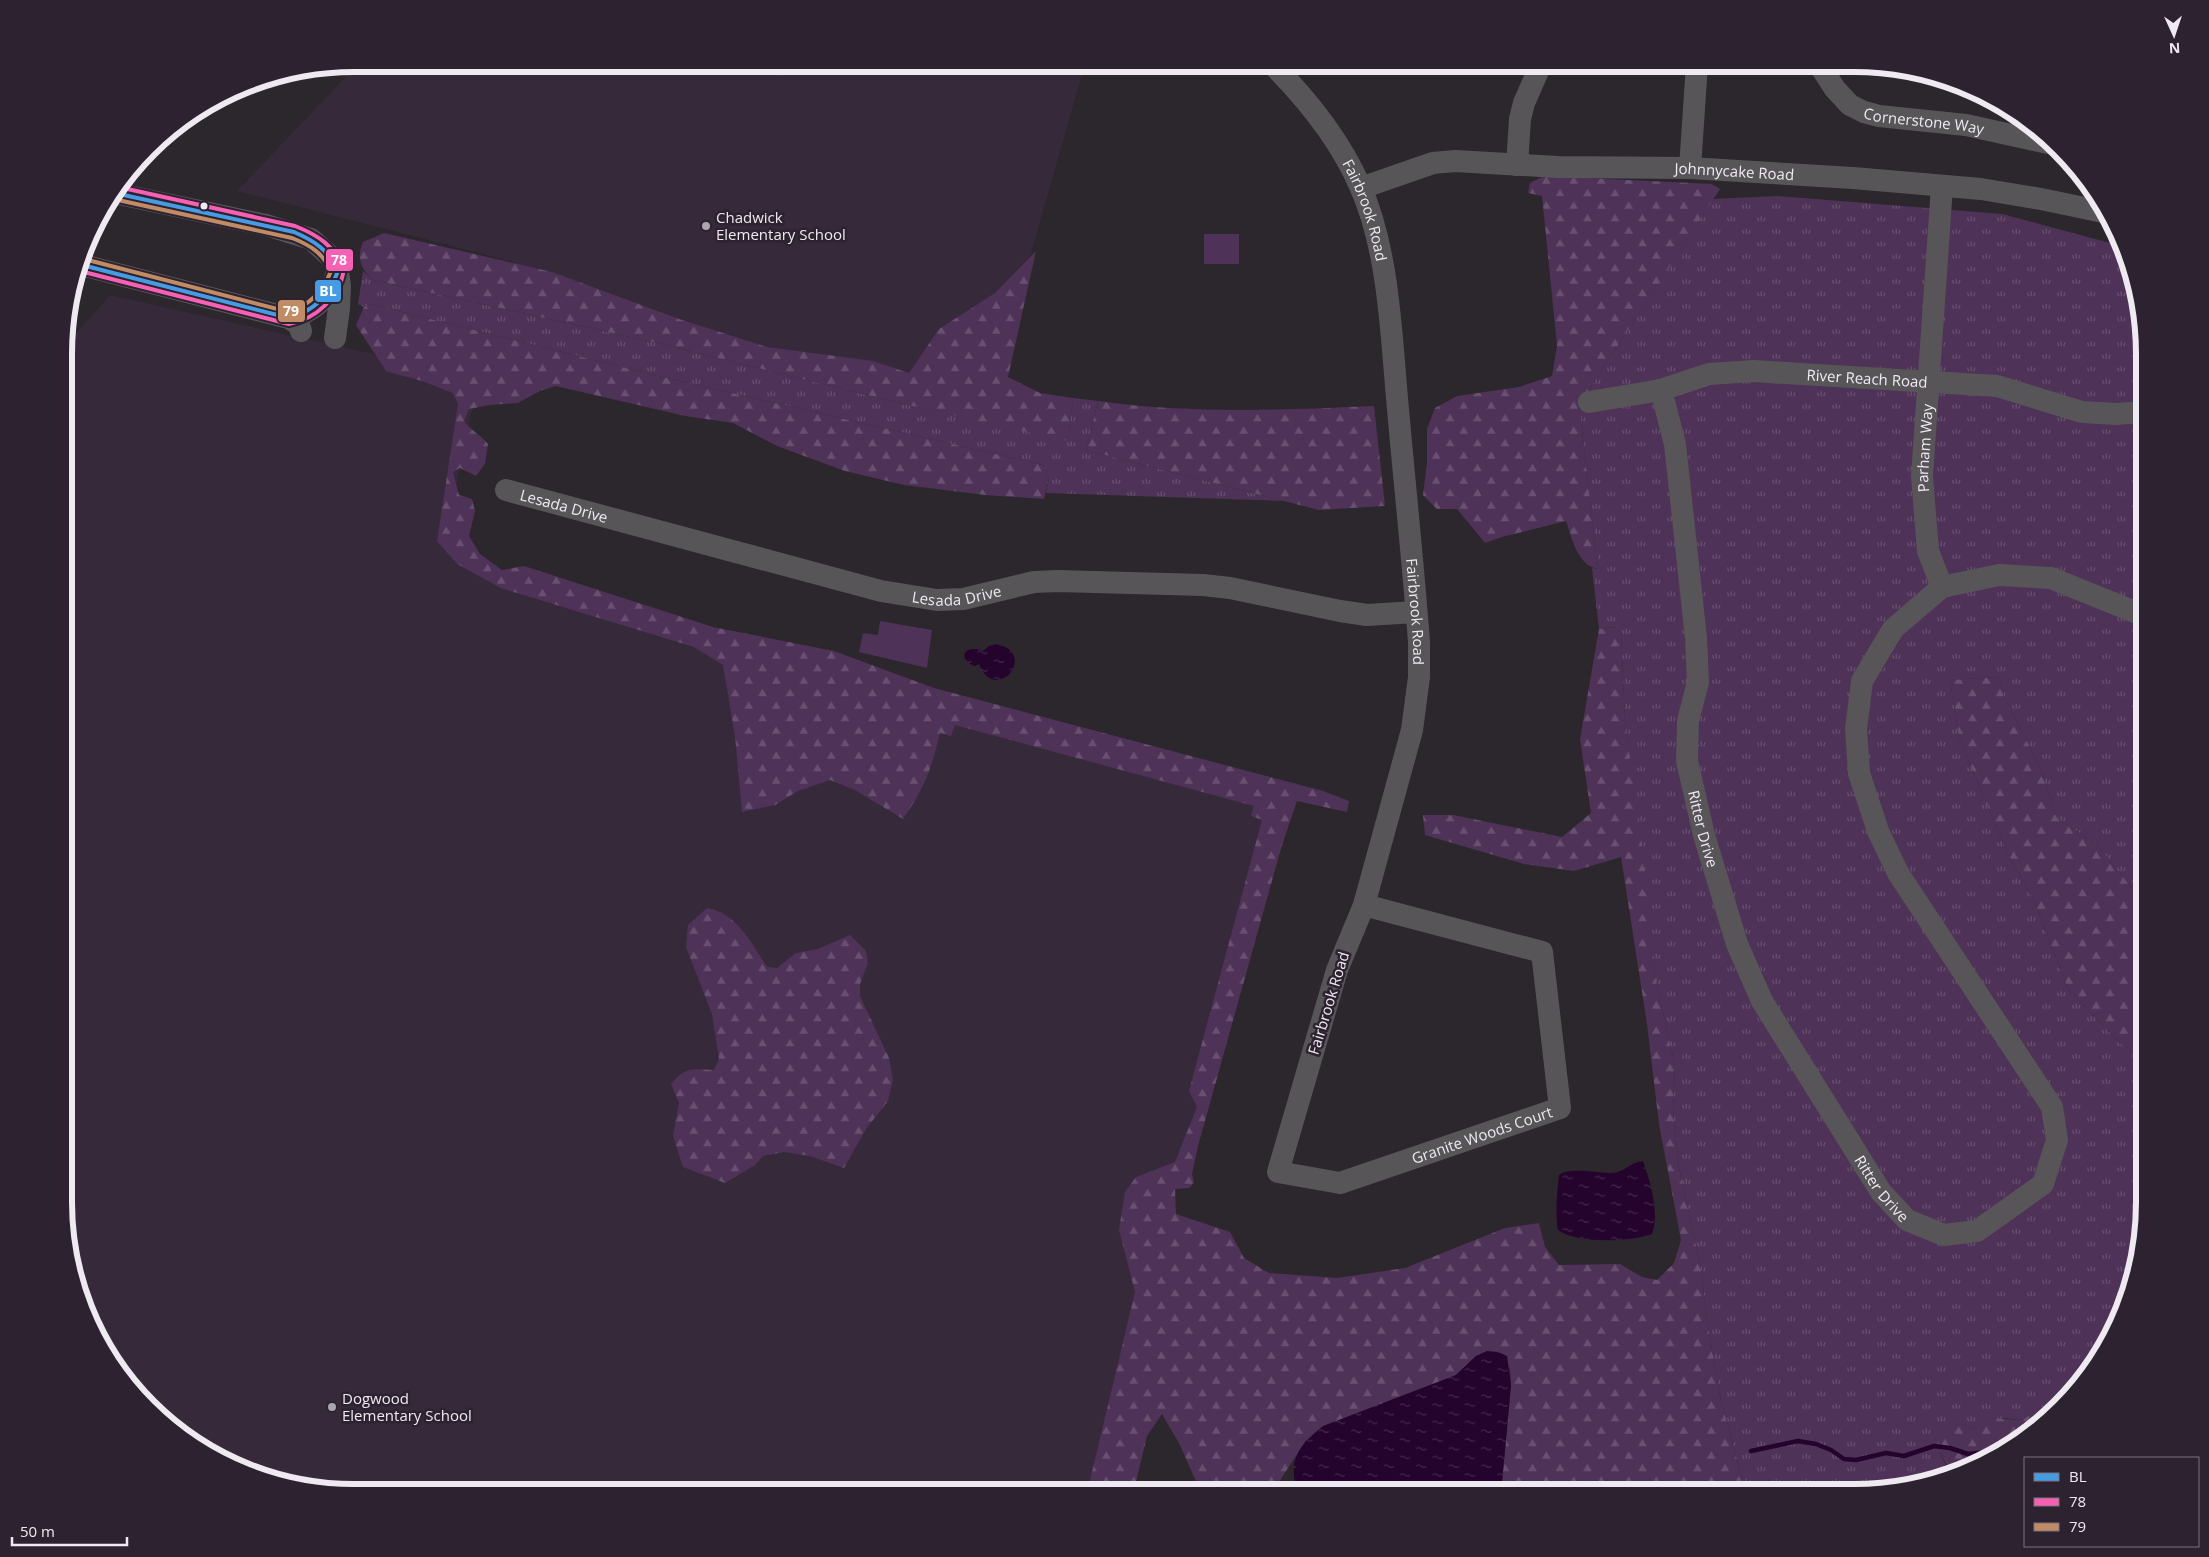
<svg xmlns="http://www.w3.org/2000/svg" width="2209" height="1557" viewBox="0 0 2209 1557" font-family="'Open Sans',sans-serif">
  <style>
    .built { fill: #36293a }
    .grass { fill: url(#grass-tufts) }
    .forest { fill: url(#forest-firs) }
    .park { fill: #4e3257 }
    .water { fill: url(#water-ripples) }
    .lines { fill: none; stroke-linecap: round; stroke-linejoin: round }
    .stream { stroke: #24032d; stroke-width: 4.5 }
    .minor { stroke: #575558; stroke-width: 22 }
    .bus-1-casing { stroke: #2d2330; stroke-width: 8 }
    .bus-2-casing { stroke: #2d2330; stroke-width: 8 }
    .bus-3-casing { stroke: #2d2330; stroke-width: 8 }
    .bus-1 { stroke: #469ce4; stroke-width: 4 }
    .bus-2 { stroke: #f860b3; stroke-width: 4 }
    .bus-3 { stroke: #c18c65; stroke-width: 4 }
    .bus-dot { fill: #efe9f1; stroke: #2d2330; stroke-width: 2 }
    .poi-dot { fill: #aba5ac; stroke: #2d2330; stroke-width: 2 }
    .labels { text-anchor: middle; dominant-baseline: central; stroke-width: 5; stroke-linejoin: round; paint-order: stroke }
    .street-label { font-size: 15px; fill: #efe9f1; stroke: #2d2330 }
    .poi-label { font-size: 15px; fill: #efe9f1; stroke: #2d2330; text-anchor: start }
    .rim { fill: none; stroke: #efe9f1; stroke-width: 6 }
    .line-badge { stroke: #2d2330; stroke-width: 2 }
    .badge-label { font-size: 14px; text-anchor: middle; font-weight: bold; fill: #fff }
  </style>
  <defs>
    <pattern id="grass-tufts" width="24" height="20" patternUnits="userSpaceOnUse" patternTransform="scale(1.25)"><rect width="24" height="20" fill="#4e3257"/><path d="M3 7l-1-3M5 7V3M7 7l1-3M15 17l-1-3M17 17v-4M19 17l1-3" fill="none" stroke="#685070"/></pattern>
    <pattern id="forest-firs" width="22" height="20" patternUnits="userSpaceOnUse" patternTransform="scale(1.25)"><rect width="22" height="20" fill="#4e3257"/><path d="M5 1l3.5 6h-7zM16 11l3.5 6h-7z" fill="#685070"/></pattern>
    <pattern id="water-ripples" width="26" height="14" patternUnits="userSpaceOnUse" patternTransform="scale(1.25)"><rect width="26" height="14" fill="#24032d"/><path d="M2 4q2-2 4 0t4 0M15 11q2-2 4 0t4 0" fill="none" stroke="#44284c"/></pattern>
  </defs>
  <rect width="100%" height="100%" fill="#2c262d"/>
  <path class="built" d="M355,64H1085L990,397L734,346L510,261L237,191L356,66Z
    M110,295L467,375L477,387L446,534L487,573L1293,791L1088,1493H336L261,1478L178,1433L103,1347L66,1240V344Z"/>
  <path class="grass" d="M1777,196L2002,214L2121,246L2135,279L2145,336V904L2096,844L2057,818L2041,770L2004,696L1998,677L1950,680L1959,738L2007,852L2033,898L2068,989L2119,1042L2145,1061V1221L2130,1296L2085,1379L2054,1412L2033,1413L2022,1420L2003,1418L1975,1429L1959,1423L1939,1451L1948,1470L1927,1484L1854,1493H1746L1720,1396L1706,1315L1702,1273L1679,1168L1673,1111L1675,1066L1656,981L1625,722L1621,632L1614,627L1599,629L1592,568L1598,569L1579,405L1713,199Z
    M363,271L373,280L653,342L904,404L1068,440L1073,398L1098,401L1086,450L1284,501L1046,493L1049,478L1043,465L650,374L370,304L364,307L358,304Z"/>
  <path class="forest" d="M1544,176L1712,184L1720,189L1579,405L1598,569C1577,565 1572,538 1566,521L1502,537L1485,543L1457,509H1437L1423,495L1427,463V429L1435,408L1457,396L1519,387L1552,376L1557,346L1542,196L1528,193L1530,183Z
    M384,233L552,272L679,319L767,347L873,361L909,373L939,329L995,293L1036,251L1008,377L1040,393L1073,398L1068,441L904,404L653,342L373,280C361,269 356,258 363,242Z
    M370,304L650,374L1043,465L1049,478L1044,499L985,495L904,485L845,471L777,446L733,423L685,416L556,386L540,391L518,403L490,405L469,409L464,421C471,431 480,434 488,444L485,464L476,476L460,468L453,472L459,495L472,499L475,511L469,536L480,554L502,570L524,566L713,627L834,651L934,688L1323,791L1349,801L1347,812L1297,801L1282,845L1198,1146L1192,1174L1194,1183L1189,1188L1175,1189L1176,1214L1230,1232L1244,1258L1269,1273L1337,1278L1405,1268L1505,1228L1539,1223L1545,1247L1559,1265L1620,1264L1642,1277L1657,1280L1674,1263L1681,1240L1659,1124L1647,1024L1621,857L1574,871L1524,864L1425,835L1423,815H1453L1562,837L1591,813L1580,739L1599,629L1615,627L1621,632L1625,722L1642,852L1656,981L1675,1066L1673,1111L1679,1168L1702,1273L1706,1315L1720,1396L1746,1493H1501L1511,1385L1510,1368L1476,1356L1456,1375L1306,1440L1281,1479L1277,1493H1201L1180,1445L1162,1414L1147,1436L1136,1482L1131,1493H1087L1135,1292L1119,1230L1125,1192L1136,1177L1175,1162L1197,1107L1189,1091L1262,820L1251,816L1254,806L955,725L951,736L940,733C931,770 925,787 903,819L855,790L830,780L798,791L775,805L742,812L735,736L723,665L694,647L501,588L457,564L437,541L458,404L453,393L422,381L386,371L356,325L364,307Z
    M1098,401C1189,414 1282,410 1374,406L1385,506L1319,510L1086,450Z
    M1998,677L2004,696L2041,770L2057,818L2096,844L2145,904V1061L2119,1042L2068,989L2033,898L2007,852L1959,738L1950,680Z
    M707,908C737,913 752,944 767,967L777,968L796,953L818,949L850,935L866,951L868,963L860,984V996L889,1058L893,1080L888,1101L866,1129L844,1168L810,1156L784,1152L763,1156L755,1165L725,1183L683,1167L673,1136L679,1103L671,1084C685,1066 693,1069 714,1070L719,1059L712,1014L686,947L688,925Z
    M2054,1412C2030,1439 1986,1462 1952,1475L1939,1451L1940,1433L1959,1423L1975,1429L1988,1418L2022,1420L2033,1413Z"/>
  <path class="park" d="M763,64H807C792,74 782,81 764,70Z
    M1204,234H1239V264H1204Z
    M880,621L932,630L927,668L859,652L863,633L878,635Z
    M485,1487V1493H450L449,1491Z"/>
  <path class="water" d="M997,644C1040,655 994,705 979,664L975,666C958,661 962,643 983,651L989,646Z
    M1643,1161C1650,1181 1660,1213 1652,1234C1631,1242 1577,1244 1558,1230C1555,1212 1557,1193 1559,1175C1568,1167 1598,1173 1610,1173C1623,1174 1630,1162 1643,1161Z
    M1487,1351L1498,1352L1507,1356L1511,1385L1501,1493H1298C1287,1461 1298,1446 1323,1426L1456,1375L1476,1356Z"/>
  <g class="lines">
    <path class="stream" d="M1751,1451L1798,1441L1816,1444L1831,1450L1844,1459L1856,1460L1886,1453L1904,1456L1934,1446L1950,1448L1968,1454L1987,1452L2001,1446L2010,1445"/>
    <g class="minor">
      <path id="s1" d="M1272,64C1308,100 1340,140 1360,186C1388,248 1391,330 1397,398C1404,479 1413,561 1419,642V677L1412,730L1364,905L1337,970L1278,1172L1340,1183L1560,1108L1542,952L1364,905"/>
      <path id="s2" d="M1819,64L1835,89L1850,105L1864,112L1879,116L1966,125L2048,143"/>
      <path d="M1517,165L1520,119L1524,103L1541,64"/>
      <path d="M1690,168L1697,64"/>
      <path id="s3" d="M1361,188L1433,163L1455,161L1558,167L1690,168L1853,178L1981,189L2041,199L2108,213"/>
      <path d="M119,194L266,225L311,239L332,258L338,271L340,286L339,308L335,338"/>
      <path d="M82,265L289,318L299,325L301,331"/>
      <path d="M289,318C315,312 330,297 337,272"/>
      <path id="s4" d="M1661,390L1675,444L1696,638L1698,682L1688,721L1687,761L1704,835L1737,944L1762,1001L1881,1192L1907,1220L1944,1235L1977,1231L2043,1184L2057,1140L2052,1107L1898,873L1878,831L1859,773L1856,729L1862,681L1893,629L1942,587L1999,575L2051,578L2145,616"/>
      <path id="s5" d="M1589,402L1661,390L1709,374L1754,371L1997,386L2082,412L2116,414L2145,412"/>
      <path id="s6" d="M506,490L881,591L937,600L963,599L1034,582L1058,581L1203,585L1230,588L1340,611L1367,615L1416,612"/>
      <path id="s7" d="M1942,587L1928,551L1922,476L1942,186"/>
    </g>
    <defs>
      <path id="bus-1" d="M82,265L289,318C314,311 329,296 338,271C328,250 315,241 294,232L119,194"/>
      <path id="bus-2" d="M80,271L289,324C316,319 339,298 344,270C335,246 318,235 295,226L123,188"/>
      <path id="bus-3" d="M84,259L289,312C310,305 323,292 331,271C323,253 310,245 292,238L118,200"/>
    </defs>
    <use href="#bus-1" class="bus-1-casing"/>
    <use href="#bus-2" class="bus-2-casing"/>
    <use href="#bus-3" class="bus-3-casing"/>
    <use href="#bus-1" class="bus-1"/>
    <use href="#bus-2" class="bus-2"/>
    <use href="#bus-3" class="bus-3"/>
  </g>
  <circle class="bus-dot" cx="204" cy="206" r="4.5"/>
  <g class="poi-dot">
    <circle cx="706" cy="226" r="5"/>
    <circle cx="332" cy="1407" r="5"/>
  </g>
  <g class="labels">
    <g class="street-label">
      <text stroke="none"><textPath href="#s2" startOffset="128">Cornerstone Way</textPath></text>
      <text stroke="none"><textPath href="#s3" startOffset="378">Johnnycake Road</textPath></text>
      <text stroke="none"><textPath href="#s1" startOffset="176">Fairbrook Road</textPath></text>
      <text stroke="none"><textPath href="#s5" startOffset="282">River Reach Road</textPath></text>
      <text stroke="none"><textPath href="#s7" startOffset="142">Parham Way</textPath></text>
      <text stroke="none"><textPath href="#s6" startOffset="60">Lesada Drive</textPath></text>
      <text stroke="none"><textPath href="#s6" startOffset="465">Lesada Drive</textPath></text>
      <text stroke="none"><textPath href="#s1" startOffset="582">Fairbrook Road</textPath></text>
      <text stroke="none"><textPath href="#s4" startOffset="445">Ritter Drive</textPath></text>
      <text transform="translate(1328 1003) rotate(-73)">Fairbrook Road</text>
      <text stroke="none"><textPath href="#s1" startOffset="1376">Granite Woods Court</textPath></text>
      <text stroke="none"><textPath href="#s4" startOffset="850">Ritter Drive</textPath></text>
    </g>
    <g class="poi-label">
      <text x="716" y="217">Chadwick<tspan x="716" dy="17">Elementary School</tspan></text>
      <text x="342" y="1398">Dogwood<tspan x="342" dy="17">Elementary School</tspan></text>
    </g>
  </g>
  <path d="M0 0H2209V1557H0ZM354 72H1854A282 282 0 0 1 2136 354V1202A282 282 0 0 1 1854 1484H354A282 282 0 0 1 72 1202V354A282 282 0 0 1 354 72Z" fill="#2d2330" fill-rule="evenodd"/>
  <path class="rim" d="M354 72H1854A282 282 0 0 1 2136 354V1202A282 282 0 0 1 1854 1484H354A282 282 0 0 1 72 1202V354A282 282 0 0 1 354 72Z"/>
  <g class="line-badge">
    <rect x="325" y="248" width="29" height="24" rx="5" fill="#f860b3"/>
    <rect x="314" y="279" width="28" height="24" rx="5" fill="#469ce4"/>
    <rect x="277" y="299" width="29" height="24" rx="5" fill="#c18c65"/>
  </g>
  <g class="badge-label">
    <text x="339" y="265">78</text>
    <text x="328" y="296">BL</text>
    <text x="291" y="316">79</text>
  </g>
  <rect x="2024" y="1457" width="175" height="90" fill="#2d2330" stroke="#7b727d"/>
  <rect x="2034" y="1473" width="25" height="8" fill="#469ce4" stroke="#7b727d"/>
  <text x="2069" y="1482" font-size="15" fill="#efe9f1">BL</text>
  <rect x="2034" y="1498" width="25" height="8" fill="#f860b3" stroke="#7b727d"/>
  <text x="2069" y="1507" font-size="15" fill="#efe9f1">78</text>
  <rect x="2034" y="1523" width="25" height="8" fill="#c18c65" stroke="#7b727d"/>
  <text x="2069" y="1532" font-size="15" fill="#efe9f1">79</text>
  <g transform="translate(2174 35) rotate(177)" stroke="#2d2330" stroke-width="4" paint-order="stroke">
  <path d="M0-4L9 19L0 12L-9 19Z" fill="#efe9f1"/>
  <text y="-8" font-size="14" font-weight="bold" text-anchor="middle" fill="#efe9f1">N</text>
  </g>
  <path d="M12 1537v8h115v-8" fill="none" stroke="#efe9f1" stroke-width="2.5"/>
  <text x="20" y="1537" font-size="15" fill="#efe9f1" stroke="#2d2330" stroke-width="4" paint-order="stroke">50 m</text>
</svg>
